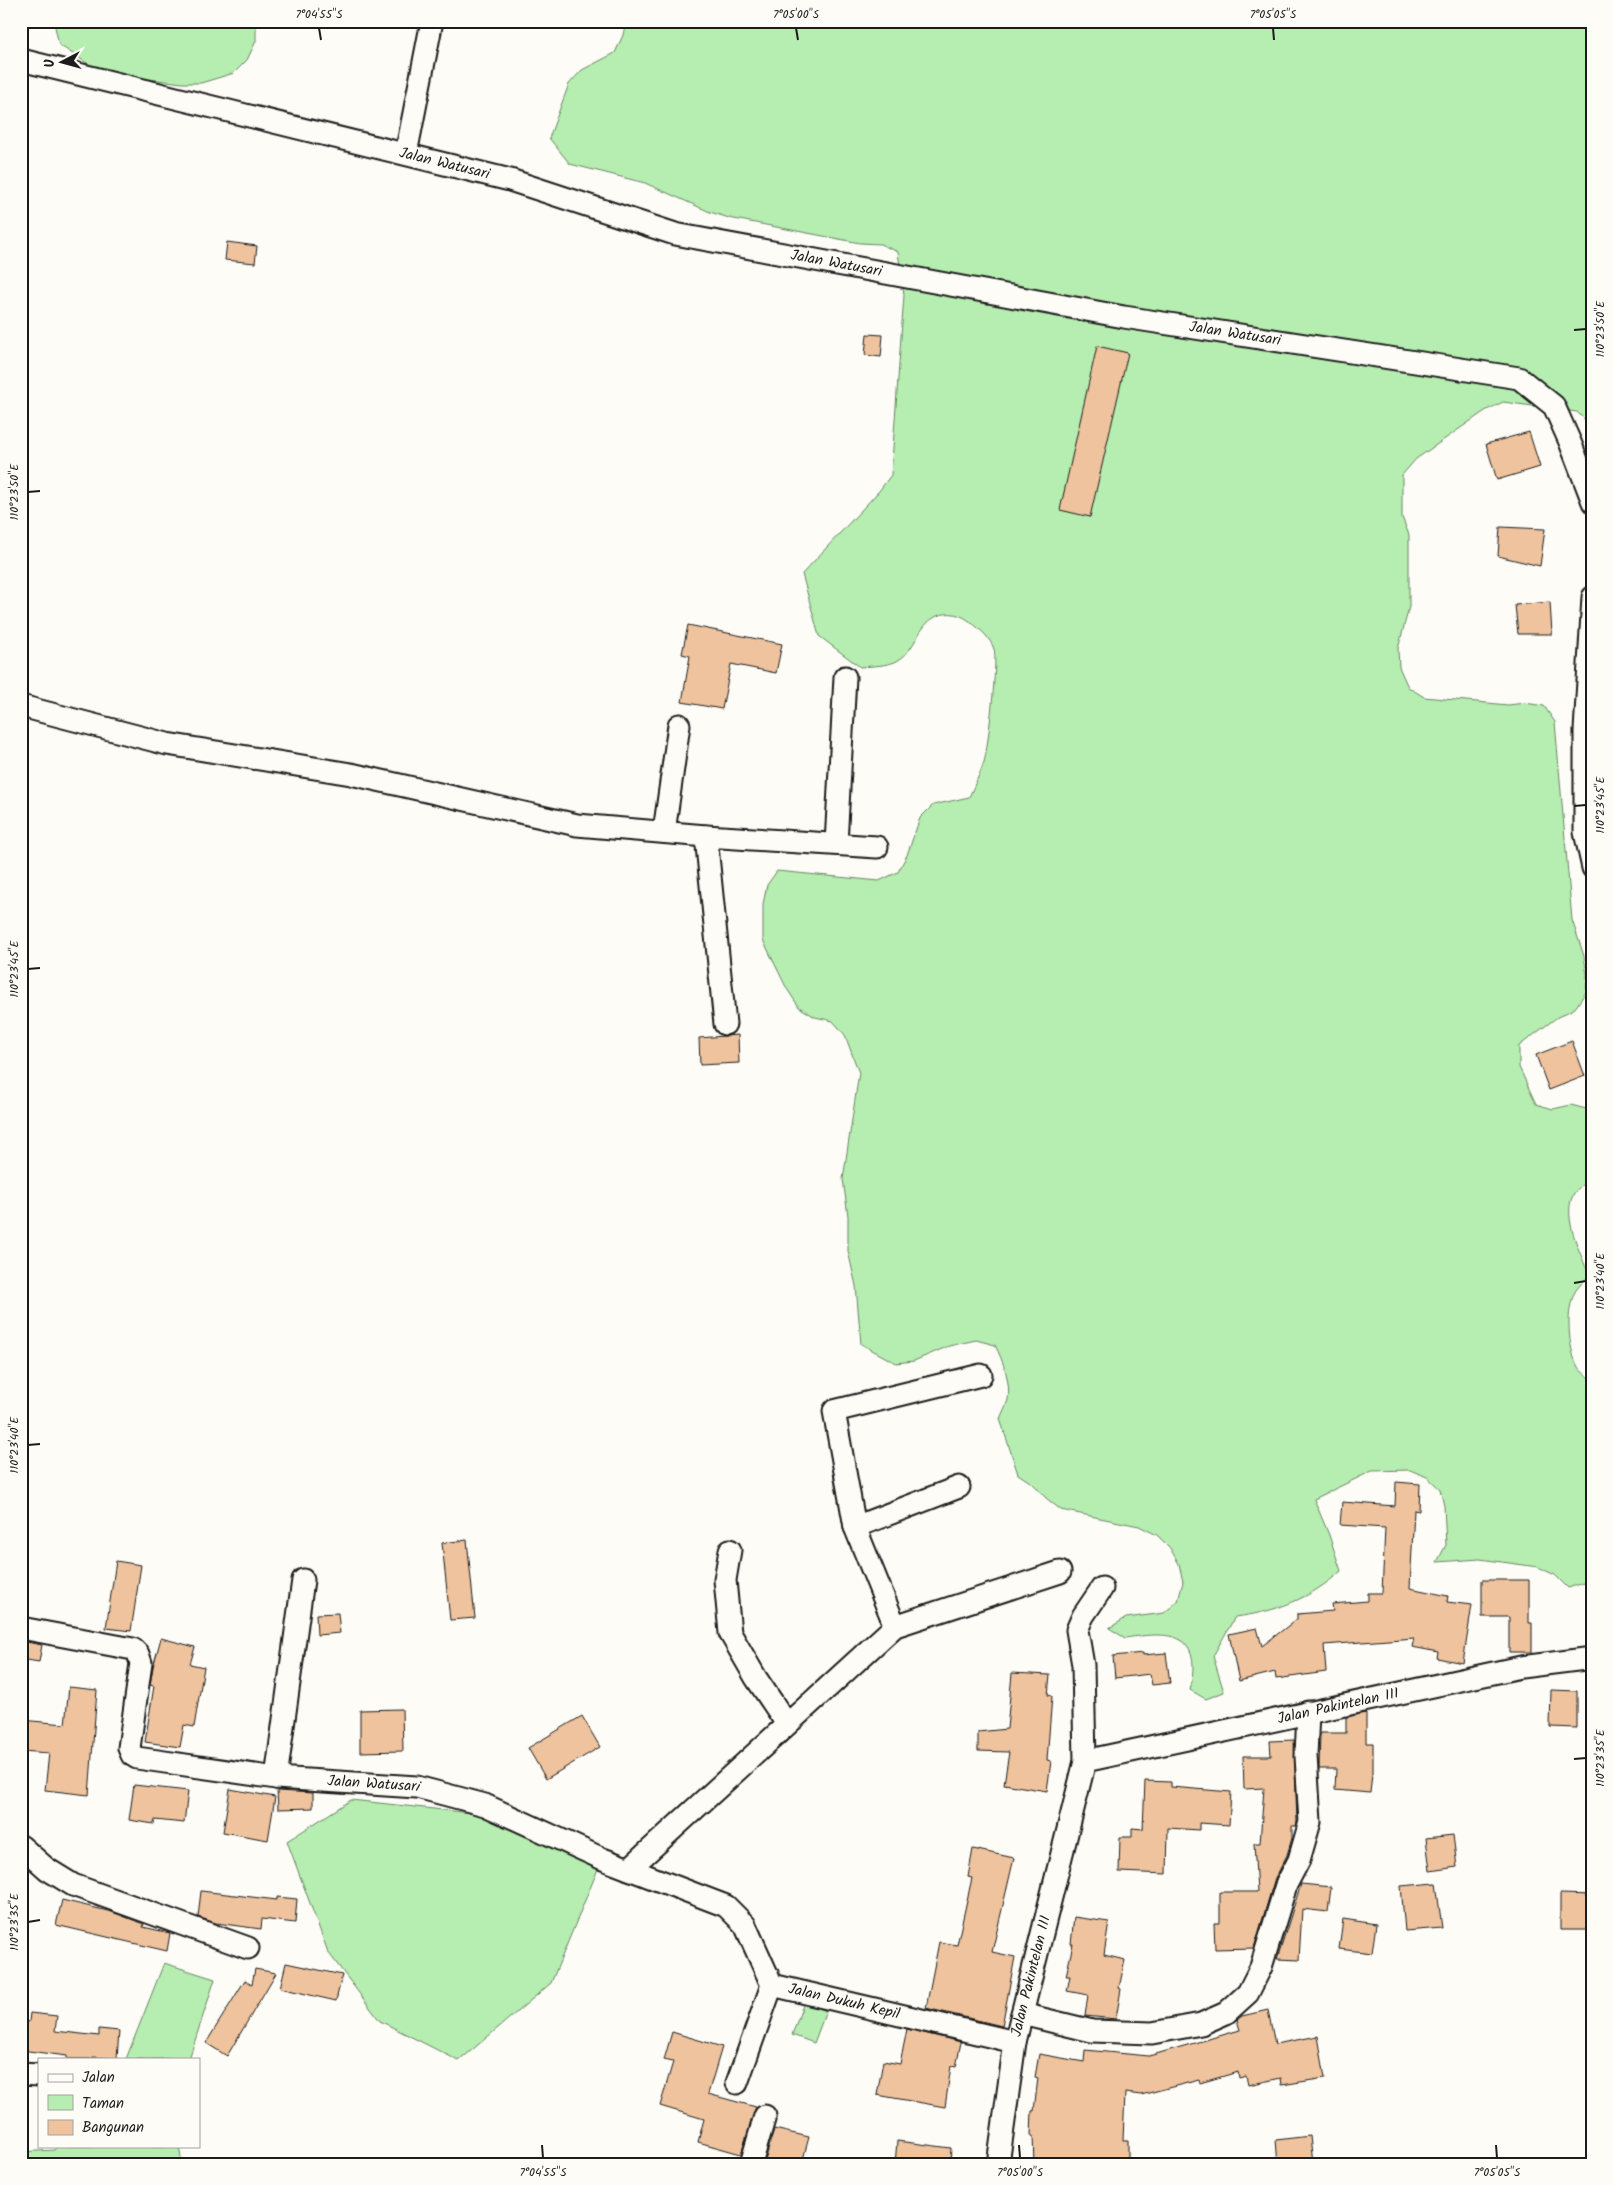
<svg xmlns="http://www.w3.org/2000/svg" width="1614" height="2185" viewBox="0 0 1614 2185" font-family="Kalam,sans-serif">
  <style>
    .green { fill: #b6edb0; stroke: #698466 }
    .building { fill: #eec39d; stroke: #1c1c1c }
    .lines { fill: none; stroke-linecap: round; stroke-linejoin: round }
    .minor-casing { stroke: #1c1c1c; stroke-width: 25 }
    .minor { stroke: #fdfcf7; stroke-width: 21 }
    .ticks { fill: none; stroke: #1c1c1c; stroke-width: 2 }
    .labels { text-anchor: middle; dominant-baseline: central; stroke-width: 4; stroke-linejoin: round; paint-order: stroke }
    .street-label { font-size: 15px; fill: #1c1c1c; stroke: #fdfcf7 }
    .neatline { fill: none; stroke: #1c1c1c; stroke-width: 2 }
    .ticks-label { font-size: 12px; text-anchor: middle; fill: #1c1c1c }
  </style>
  <rect width="100%" height="100%" fill="#fdfcf7"/>
  <filter id="ink" filterUnits="userSpaceOnUse"><feTurbulence type="fractalNoise" baseFrequency=".02" numOctaves="2"/><feDisplacementMap in="SourceGraphic" scale="10" xChannelSelector="R" yChannelSelector="G"/><feConvolveMatrix kernelMatrix="1 2 1 2 8 2 1 2 1" color-interpolation-filters="sRGB"/></filter>
  <g filter="url(#ink)">
    <path class="green" d="M58,21H256V41L247,60L234,73L201,83H182L125,76L90,65L59,45L55,27Z
      M626,21H1593V428L1577,412L1503,402L1485,411L1416,459L1402,475V517L1409,535V607L1398,649L1399,667L1408,687L1424,697L1508,705L1525,703L1544,706L1555,722L1572,920L1584,956L1587,974L1586,992L1575,1008L1556,1018L1519,1046V1067L1536,1104L1553,1109L1571,1105L1590,1110L1593,1117V1176C1587,1181 1576,1189 1573,1195C1562,1218 1581,1254 1589,1275C1585,1280 1580,1285 1576,1290C1565,1308 1568,1349 1578,1367C1581,1372 1588,1376 1593,1380V1580L1568,1588L1555,1575L1538,1567L1480,1559L1437,1562L1446,1545L1444,1506L1440,1489L1427,1477L1410,1470L1372,1471L1314,1499L1329,1535L1341,1571C1310,1599 1275,1612 1235,1617L1213,1656L1224,1692L1206,1699L1190,1690C1203,1632 1172,1631 1125,1638L1109,1628L1126,1618L1164,1613L1178,1601L1183,1582L1179,1564L1170,1548L1157,1535L1139,1526L1061,1510L1046,1498L1033,1484L1018,1474L1000,1419C1002,1413 1006,1406 1008,1400C1011,1382 1003,1361 995,1345L976,1340L949,1346L914,1361L896,1363L861,1344L856,1286L848,1251V1216L843,1179L859,1073L845,1035L833,1021L815,1017L799,1007L787,989L763,940V904L767,885L777,871L879,881L898,872L907,855L920,818L933,805L969,797C974,786 980,774 984,762C988,748 998,660 994,649C990,638 981,630 972,623C961,614 950,611 937,616C917,625 916,651 897,661C887,666 871,666 860,667L819,636L802,574L879,491L891,475L904,295L898,252L880,244L860,243L729,218L710,212L645,183L570,164L549,138L569,84L582,70L615,53L623,35Z
      M351,1800L480,1814L598,1869L551,1983L459,2061L380,2021L328,1952L287,1841Z
      M164,1963L215,1979L189,2059H126Z
      M804,2002L826,2011L814,2043L792,2035Z
      M57,2146H179L182,2164H21V2152L54,2150Z"/>
    <path class="building" d="M227,242L257,246L255,263L225,260Z
      M867,334L883,335L881,357L865,355Z
      M1097,346L1128,353L1090,517L1060,510Z
      M1529,432L1540,467L1497,480L1486,444Z
      M1500,527L1545,529L1540,566L1498,556Z
      M1550,602L1552,634H1518L1515,605Z
      M688,625L782,644L776,673L731,664L722,709L682,702L690,656L682,654Z
      M738,1035L739,1063L700,1065L699,1038Z
      M1572,1041L1585,1076L1549,1090L1536,1055Z
      M1396,1482L1420,1484L1419,1511L1414,1510L1410,1588L1448,1596L1447,1602L1472,1605L1463,1663L1437,1658L1438,1652L1412,1647L1414,1638L1375,1641L1324,1645L1326,1672L1276,1679L1275,1672L1239,1681L1229,1634L1257,1628L1262,1646L1297,1619V1614L1333,1611L1332,1604L1368,1601V1593H1382L1385,1528L1340,1525L1342,1502L1395,1506Z
      M467,1540L475,1618L450,1620L442,1543Z
      M116,1561L141,1565L131,1631L106,1628Z
      M1482,1580H1529V1623H1532V1652H1509V1617H1482Z
      M338,1613L340,1633L317,1635L316,1614Z
      M161,1638L195,1647L190,1664L204,1667L194,1727L184,1725L180,1747L145,1742L154,1686L150,1685L153,1667Z
      M21,1641L42,1645L39,1662L21,1659Z
      M1143,1653V1655L1166,1653L1170,1683L1152,1685L1150,1674L1115,1678L1113,1656Z
      M1012,1673L1050,1675L1048,1695L1052,1696L1047,1760L1051,1761L1047,1791L1004,1784L1009,1752L978,1751V1732L1007,1729Z
      M69,1687L97,1690L89,1795L45,1790L49,1753L21,1751V1720L65,1724Z
      M1551,1690L1577,1691V1728L1550,1727Z
      M402,1709L403,1751L360,1752V1710Z
      M1366,1713V1743H1373V1774H1372L1370,1793L1335,1790L1336,1769H1319L1320,1733H1346V1717Z
      M582,1716L600,1747L546,1779L528,1748Z
      M1294,1740L1297,1822L1296,1826H1292V1838L1287,1855L1274,1881L1254,1948L1215,1949L1214,1923H1220V1892H1257L1254,1843H1260L1264,1788L1244,1789L1243,1756H1271L1270,1741Z
      M1145,1781L1171,1782V1787L1231,1792L1229,1825L1199,1823V1830L1168,1828L1167,1874L1119,1872L1120,1837H1132V1828L1143,1829Z
      M134,1785L188,1791L184,1823L155,1820L154,1824L129,1820Z
      M230,1789L275,1797L268,1840L223,1832Z
      M277,1791L313,1793V1808L278,1809Z
      M1453,1835L1457,1867L1430,1871L1426,1838Z
      M973,1849L1014,1858L992,1952L1015,1957L1002,2026L926,2008L939,1942L957,1945L972,1878L968,1877Z
      M1436,1883L1442,1928L1405,1931L1401,1886Z
      M1301,1884L1331,1887L1328,1912L1302,1909L1299,1960L1277,1959Z
      M201,1891L277,1900V1897L297,1899L295,1923L262,1919L261,1929L216,1923L198,1917Z
      M1560,1894L1593,1895V1930H1560Z
      M62,1900L112,1912L144,1924L143,1927L170,1933L167,1951L56,1925Z
      M1074,1917L1109,1922L1104,1955L1125,1960L1119,1988L1121,1989L1116,2019L1085,2016L1088,1995L1067,1991L1070,1976H1066L1073,1944H1071Z
      M1343,1919L1376,1924L1372,1953L1339,1949Z
      M286,1963L342,1975L336,2001L280,1988Z
      M255,1969L276,1973L227,2056L206,2043L245,1980L252,1984Z
      M1268,2010L1275,2044L1318,2036L1325,2078L1282,2085L1281,2078L1248,2085L1246,2076L1239,2078L1238,2072L1200,2083L1199,2080L1141,2095L1125,2093L1123,2140H1128V2161H1066V2164H1034L1033,2136H1031L1032,2110H1034L1038,2078L1035,2077L1039,2054L1084,2062L1085,2050L1149,2056L1240,2030L1237,2020L1242,2016Z
      M30,2013L57,2016L55,2031L99,2036V2029L119,2031L117,2059L93,2057V2059H67V2056L21,2050V2020L29,2022Z
      M907,2029L961,2042L956,2067L951,2066L945,2107L877,2095L883,2061L900,2064Z
      M672,2032L722,2047L708,2094L756,2107L741,2154L698,2142L704,2119L660,2106L673,2062L664,2060Z
      M774,2129L809,2137L802,2163L791,2160L790,2164H774L765,2161Z
      M1310,2136L1313,2164H1278L1276,2140Z
      M897,2141L951,2148L950,2164H895Z"/>
    <g class="lines">
      <defs>
        <g id="minor">
          <path id="s1" d="M21,60L510,180L675,234L1124,317L1519,378L1554,406L1570,442L1593,502"/>
          <path d="M406,154L432,21"/>
          <path d="M1593,597L1585,731V832L1593,868"/>
          <path d="M21,706L167,744L351,774L577,825L706,836L877,847"/>
          <path d="M664,832L679,725"/>
          <path d="M706,836L725,1024"/>
          <path d="M836,844L845,677"/>
          <path d="M855,1527L959,1487"/>
          <path d="M730,1550L725,1580L730,1633L756,1678L787,1724"/>
          <path d="M895,1626L855,1527L834,1411L981,1375"/>
          <path id="s2" d="M21,1628L133,1649L138,1654L141,1663L129,1748L132,1755L137,1758L276,1778L417,1787L485,1805L603,1859L726,1906L745,1925L772,1985"/>
          <path id="s3" d="M1085,1761L1521,1667L1593,1658"/>
          <path d="M276,1778L303,1580"/>
          <path d="M21,1846L47,1869L73,1885L248,1948"/>
          <path d="M629,1869L895,1626L1060,1572"/>
          <path d="M1022,2014L1092,2031L1152,2033L1201,2024L1226,2013L1248,1993L1261,1967L1286,1885L1299,1860L1310,1822L1306,1756L1308,1712"/>
          <path d="M21,2074L39,2075"/>
          <path id="s4" d="M737,2083L772,1985L1015,2042"/>
          <path d="M751,2164L765,2116"/>
          <path id="s5" d="M998,2164L1015,2042L1085,1761L1083,1665L1077,1630L1083,1616L1102,1588"/>
        </g>
      </defs>
      <use href="#minor" class="minor-casing"/>
      <use href="#minor" class="minor"/>
    </g>
  </g>
  <path class="ticks" d="M319,28L321,40M796,28L798,40M1273,28L1274,40M1574,330L1586,329M28,492L40,491M1574,806L1586,805M28,969L40,968M1574,1283L1586,1281M28,1445L40,1444M1574,1759L1586,1758M28,1922L40,1920M542,2145L543,2158M1019,2145L1020,2158M1496,2145L1497,2158"/>
  <g class="labels">
    <g class="street-label">
      <text stroke="none"><textPath href="#s1" startOffset="436">Jalan Watusari</textPath></text>
      <text stroke="none"><textPath href="#s1" startOffset="841">Jalan Watusari</textPath></text>
      <text stroke="none"><textPath href="#s1" startOffset="1246">Jalan Watusari</textPath></text>
      <text stroke="none"><textPath href="#s3" startOffset="259">Jalan Pakintelan III</textPath></text>
      <text stroke="none"><textPath href="#s2" startOffset="468">Jalan Watusari</textPath></text>
      <text stroke="none"><textPath href="#s5" startOffset="191">Jalan Pakintelan III</textPath></text>
      <text stroke="none"><textPath href="#s4" startOffset="178">Jalan Dukuh Kepil</textPath></text>
    </g>
  </g>
  <rect width="1614" height="2185" fill="none" stroke="#fdfcf7" stroke-width="55"/>
  <rect x="38" y="2058" width="162" height="90" fill="#fdfcf7" stroke="#a3a29f"/>
  <rect x="48" y="2074" width="25" height="8" fill="#fdfcf7" stroke="#a3a29f"/>
  <text x="82" y="2082" font-size="15" fill="#1c1c1c">Jalan</text>
  <rect x="48" y="2095" width="25" height="15" fill="#b6edb0" stroke="#a3a29f"/>
  <text x="82" y="2108" font-size="15" fill="#1c1c1c">Taman</text>
  <rect x="48" y="2120" width="25" height="15" fill="#eec39d" stroke="#a3a29f"/>
  <text x="82" y="2132" font-size="15" fill="#1c1c1c">Bangunan</text>
  <g transform="translate(62 62) rotate(264)" stroke="#fdfcf7" stroke-width="4" paint-order="stroke">
  <path d="M0-4L9 19L0 12L-9 19Z" fill="#1c1c1c"/>
  <text y="-8" font-size="14" font-weight="bold" text-anchor="middle" fill="#1c1c1c">U</text>
  </g>
  <rect x="28" y="28" width="1558" height="2130" class="neatline"/>
  <g class="ticks-label">
    <text x="319" y="18">7°04'55"S</text>
    <text x="796" y="18">7°05'00"S</text>
    <text x="1273" y="18">7°05'05"S</text>
    <text transform="translate(1600 329) rotate(-90)" y="4">110°23'50"E</text>
    <text transform="translate(14 492) rotate(-90)" y="4">110°23'50"E</text>
    <text transform="translate(1600 805) rotate(-90)" y="4">110°23'45"E</text>
    <text transform="translate(14 969) rotate(-90)" y="4">110°23'45"E</text>
    <text transform="translate(1600 1281) rotate(-90)" y="4">110°23'40"E</text>
    <text transform="translate(14 1445) rotate(-90)" y="4">110°23'40"E</text>
    <text transform="translate(1600 1758) rotate(-90)" y="4">110°23'35"E</text>
    <text transform="translate(14 1922) rotate(-90)" y="4">110°23'35"E</text>
    <text x="543" y="2176">7°04'55"S</text>
    <text x="1020" y="2176">7°05'00"S</text>
    <text x="1497" y="2176">7°05'05"S</text>
  </g>
</svg>
